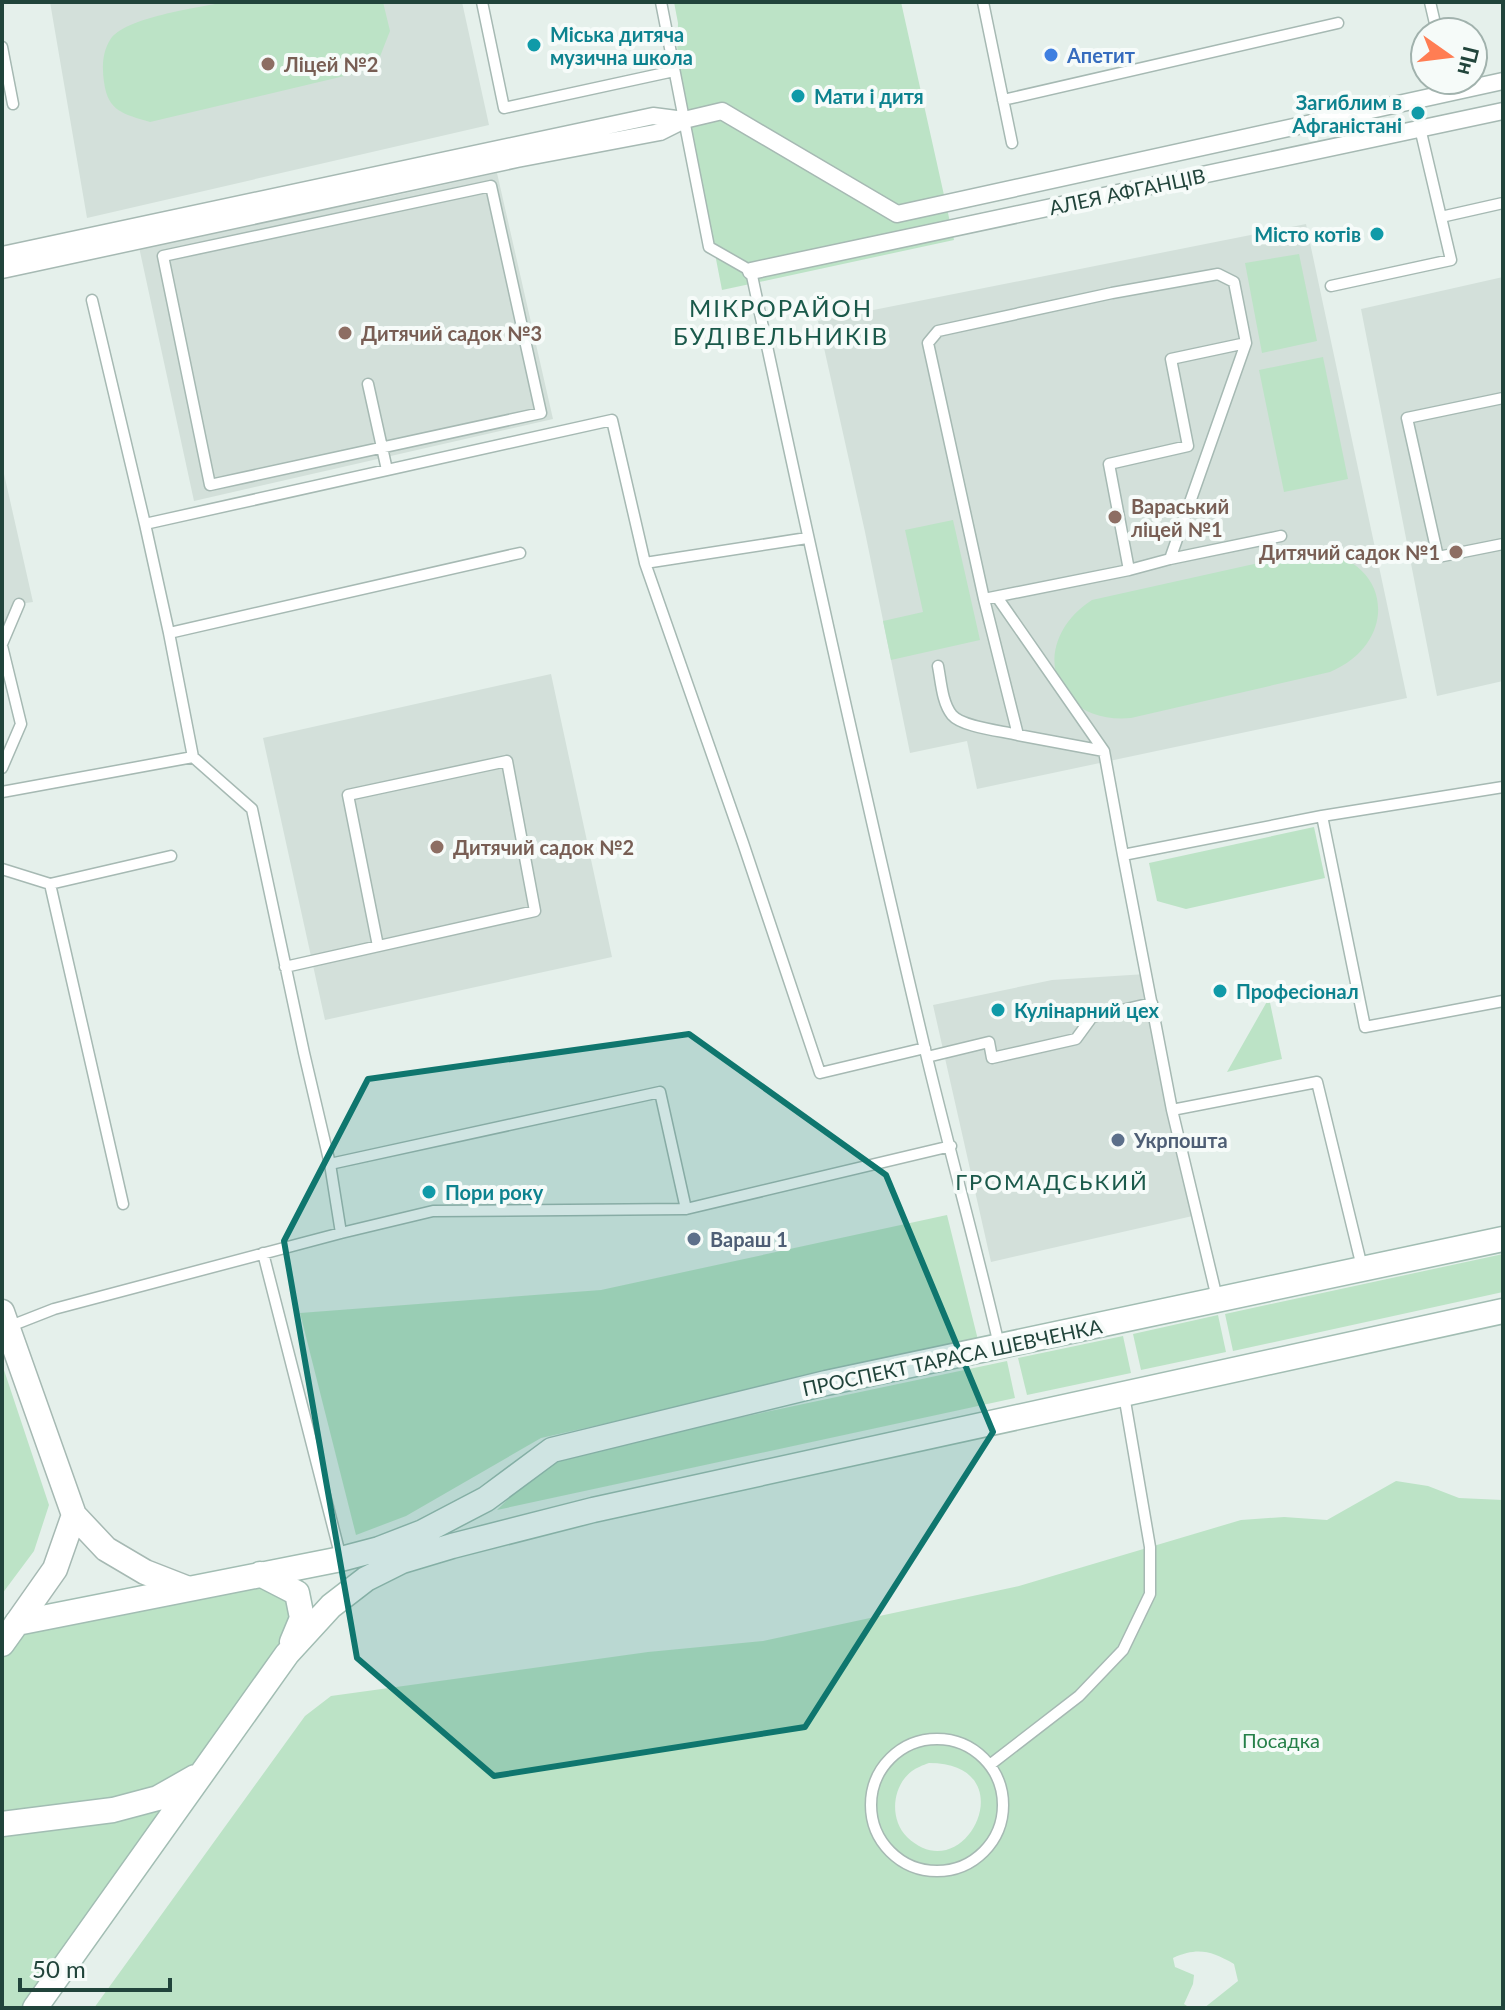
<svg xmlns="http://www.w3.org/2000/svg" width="1505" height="2010" viewBox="0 0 1505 2010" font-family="Lato,sans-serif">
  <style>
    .built { fill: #d3e0da }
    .green { fill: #bce3c6; fill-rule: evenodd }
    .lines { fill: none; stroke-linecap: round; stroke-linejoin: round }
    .service-casing { stroke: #a6b9b3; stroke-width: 13 }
    .pedestrian-casing { stroke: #a6b9b3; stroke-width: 19 }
    .tertiary-casing { stroke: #a6b9b3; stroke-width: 27 }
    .secondary-casing { stroke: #a2bdb3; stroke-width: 27 }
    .service { stroke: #fff; stroke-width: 10 }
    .pedestrian { stroke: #fff; stroke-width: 16 }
    .tertiary { stroke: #fff; stroke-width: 24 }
    .secondary { stroke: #fff; stroke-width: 24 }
    .marked { fill: #0f766e; fill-opacity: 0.2; stroke: #0f766e; stroke-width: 6; stroke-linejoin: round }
    .culture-dot { fill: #0f9aa8; stroke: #f6fbf9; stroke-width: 3 }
    .shop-dot { fill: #3f7fe0; stroke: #f6fbf9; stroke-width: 3 }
    .education-dot { fill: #8d6e63; stroke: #f6fbf9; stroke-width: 3 }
    .service-dot { fill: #5c6f8a; stroke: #f6fbf9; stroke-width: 3 }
    .labels { text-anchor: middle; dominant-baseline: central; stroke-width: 8; stroke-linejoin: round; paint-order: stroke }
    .culture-label { font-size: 20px; font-weight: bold; fill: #0d838f; stroke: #f6fbf9; text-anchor: start }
    .shop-label { font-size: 20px; font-weight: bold; fill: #366cbe; stroke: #f6fbf9; text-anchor: start }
    .education-label { font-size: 20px; font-weight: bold; fill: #785e54; stroke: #f6fbf9; text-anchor: start }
    .street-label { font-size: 20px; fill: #21443b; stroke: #f6fbf9 }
    .service-label { font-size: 20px; font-weight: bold; fill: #4e5e75; stroke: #f6fbf9; text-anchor: start }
    .park-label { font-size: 20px; fill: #268049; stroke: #f6fbf9 }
    .neighbourhood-label { font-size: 22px; letter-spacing: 2px; fill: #1a594a; stroke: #f6fbf9 }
    .quarter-label { font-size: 24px; letter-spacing: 2px; fill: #1a594a; stroke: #f6fbf9 }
  </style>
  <rect width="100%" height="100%" fill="#e5f0eb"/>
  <path class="built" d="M50,2H462L489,125L87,218Z
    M497,173L553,419L194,501L139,247L379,199Z
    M1306,224L1407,698L977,789L967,741L910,753L865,532L818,321Z
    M1503,277V681L1437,696L1361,309Z
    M2,465L33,602L19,604L2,644Z
    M551,674L612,957L325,1020L263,738Z
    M1146,974L1197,1215L991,1262L933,1005L1052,980Z"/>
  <path class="green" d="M225,2H383L390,31L379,59L357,73L150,122C124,114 108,112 104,82C102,68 102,53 110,40C124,17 198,8 225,2Z
    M674,2H901L954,240L722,290L677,58L678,23Z
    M1299,254L1317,341L1262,353L1245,263Z
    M1323,357L1348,479L1284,492L1259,370Z
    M953,520L980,640L891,660L883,621L923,612L905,530Z
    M1313,551C1392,557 1401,642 1330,672L1131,718C1052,725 1026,643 1092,600Z
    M1314,827L1325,878L1186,909L1157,901L1149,863Z
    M1269,998L1282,1059L1227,1072Z
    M947,1215L978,1340L541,1438L406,1516L356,1535L300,1313L601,1290Z
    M1503,1254V1292L1233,1351L1225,1314Z
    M1218,1315L1226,1352L1141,1370L1133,1334Z
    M1123,1336L1131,1373L1027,1395L1018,1358Z
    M1007,1361L1015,1398L497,1510C520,1487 541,1465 572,1453Z
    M2,1364L49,1505L34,1551L2,1594Z
    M1396,1481L1428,1486L1459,1498L1503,1500V2008H1204L1238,1981L1234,1964C1211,1951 1198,1947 1173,1958L1175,1967L1194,1975L1193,1984L1184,2004L1190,2008H94L305,1716L331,1696L648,1652L763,1641L1019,1586L1241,1520L1284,1517L1327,1520ZM929,1763C1028,1763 965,1893 907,1837C889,1819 892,1786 912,1771C916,1768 923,1765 929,1763Z
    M278,1581L302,1618L35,2008H2V1644L17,1623Z"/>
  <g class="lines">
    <defs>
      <path id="service" d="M482,2L504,108L674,71
        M661,2L709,247L751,271C806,530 863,788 924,1045C948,1146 976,1245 999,1345
        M983,2L1012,143
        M1430,2L1437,32
        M2,47L13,104
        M1003,100L1338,23
        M491,186L541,413L210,485L163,256Z
        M1441,217L1503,203
        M1218,274L1234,282L1246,343L1171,359L1188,446L1109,464L1129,570L984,599L928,343L938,331L1112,293Z
        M1331,286L1451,260L1420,128
        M92,300L145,524
        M368,384L387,470
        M1503,398L1407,418L1438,557L1503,544
        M520,553L169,633L145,524L612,420L645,563L743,843L820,1073L925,1048
        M1170,559L1281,536
        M645,563L807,538
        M1129,570L1170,559L1246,343
        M997,597L1104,751L1123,855
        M984,599L1018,735L1104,751
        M2,644L19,604
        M2,646L21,724L2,768
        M938,666C941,681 942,703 952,715C962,727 1002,731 1018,735
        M193,757L252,809L304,1053L330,1164L341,1233
        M2,792L193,757L169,633
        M1322,816L1503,787
        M2,869L50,884L123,1204
        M50,884L171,856
        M285,967L535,911L507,761L348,795L378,946
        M927,1057L989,1042L992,1058L1076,1039L1092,1017L1152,1003
        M1172,1110L1317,1082L1362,1267
        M330,1164L660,1092L686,1209
        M263,1253L341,1558
        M1217,1298L1172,1110L1123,855L1322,816L1365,1027L1503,1001
        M8,1327L54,1309L341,1233L433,1211L686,1209L951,1146
        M871 1805a66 66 0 1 1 132 0a66 66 0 1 1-132 0Z
        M991,1764L1079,1696L1123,1650L1150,1594V1547L1124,1395"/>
      <path id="pedestrian" d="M2,255L653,116L684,120L722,111L897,214L1503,81
        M2,270L517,159L660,132L684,120
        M751,271L1503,111"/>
      <path id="tertiary" d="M2,1312L74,1515L106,1549L145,1572L186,1588
        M17,1623L55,1569L74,1515"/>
      <path id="secondary" d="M260,1574L297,1593L302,1618L292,1642
        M2,1644L17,1623L341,1559L379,1549L423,1532L486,1499L552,1450L826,1383L1503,1239
        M2,1824L113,1810L158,1798L195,1777
        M35,2008L287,1654L331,1606L366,1579L402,1561L452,1546L593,1510L1503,1311"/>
    </defs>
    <use href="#service" class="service-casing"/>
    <use href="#pedestrian" class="pedestrian-casing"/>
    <use href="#tertiary" class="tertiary-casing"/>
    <use href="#secondary" class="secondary-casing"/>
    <use href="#service" class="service"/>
    <use href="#pedestrian" class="pedestrian"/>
    <use href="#tertiary" class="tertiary"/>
    <use href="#secondary" class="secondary"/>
  </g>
  <path class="marked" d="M689,1034L886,1175L993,1432L805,1727L494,1776L357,1658L284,1241L368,1079Z"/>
  <g class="culture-dot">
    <circle cx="534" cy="45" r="8"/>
    <circle cx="798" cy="96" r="8"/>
    <circle cx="1418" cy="113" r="8"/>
    <circle cx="1377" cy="234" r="8"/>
    <circle cx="1220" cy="991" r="8"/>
    <circle cx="998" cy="1010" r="8"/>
    <circle cx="429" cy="1192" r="8"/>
  </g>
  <circle class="shop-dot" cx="1051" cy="55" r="8"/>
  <g class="education-dot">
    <circle cx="268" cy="64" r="8"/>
    <circle cx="345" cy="333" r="8"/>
    <circle cx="1115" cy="517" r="8"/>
    <circle cx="1456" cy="552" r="8"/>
    <circle cx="437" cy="847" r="8"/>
  </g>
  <g class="service-dot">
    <circle cx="1118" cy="1140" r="8"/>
    <circle cx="694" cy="1239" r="8"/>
  </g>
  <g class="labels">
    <g class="culture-label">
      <text x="550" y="34">Міська дитяча<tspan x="550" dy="23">музична школа</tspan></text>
      <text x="814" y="96">Мати і дитя</text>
      <text x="1402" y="102" text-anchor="end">Загиблим в<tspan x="1402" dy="23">Афганістані</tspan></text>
      <text x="1361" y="234" text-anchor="end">Місто котів</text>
      <text x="1236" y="991">Професіонал</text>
      <text x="1014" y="1010">Кулінарний цех</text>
      <text x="445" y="1192">Пори року</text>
    </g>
    <g class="shop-label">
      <text x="1067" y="55">Апетит</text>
    </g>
    <g class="education-label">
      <text x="284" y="64">Ліцей №2</text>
      <text x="361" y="333">Дитячий садок №3</text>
      <text x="1131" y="506">Вараський<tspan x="1131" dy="23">ліцей №1</tspan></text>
      <text x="1440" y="552" text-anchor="end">Дитячий садок №1</text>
      <text x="453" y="847">Дитячий садок №2</text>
    </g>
    <g class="street-label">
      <text transform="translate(1127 191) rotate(-12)">АЛЕЯ АФГАНЦІВ</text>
      <text transform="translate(952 1357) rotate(-12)">ПРОСПЕКТ ТАРАСА ШЕВЧЕНКА</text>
    </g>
    <g class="service-label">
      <text x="1134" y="1140">Укрпошта</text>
      <text x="710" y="1239">Вараш 1</text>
    </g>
    <g class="park-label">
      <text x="1281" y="1740">Посадка</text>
    </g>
    <g class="neighbourhood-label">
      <text x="1052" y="1181">ГРОМАДСЬКИЙ</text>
    </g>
    <g class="quarter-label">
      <text x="781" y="307">МІКРОРАЙОН<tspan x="781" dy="28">БУДІВЕЛЬНИКІВ</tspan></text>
    </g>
  </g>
  <rect width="1505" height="2010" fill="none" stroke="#21443b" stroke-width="8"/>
  <g transform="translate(1449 56) rotate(104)"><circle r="38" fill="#f6fbf9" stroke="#a1b2ad" stroke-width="2"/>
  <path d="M0-6L14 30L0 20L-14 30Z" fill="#ff7d53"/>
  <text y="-12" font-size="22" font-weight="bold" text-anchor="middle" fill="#21443b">Пн</text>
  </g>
  <path d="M20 1978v12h150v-12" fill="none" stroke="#21443b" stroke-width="4"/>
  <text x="32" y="1978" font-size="24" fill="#21443b" stroke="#f6fbf9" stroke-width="6" paint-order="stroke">50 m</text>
</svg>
